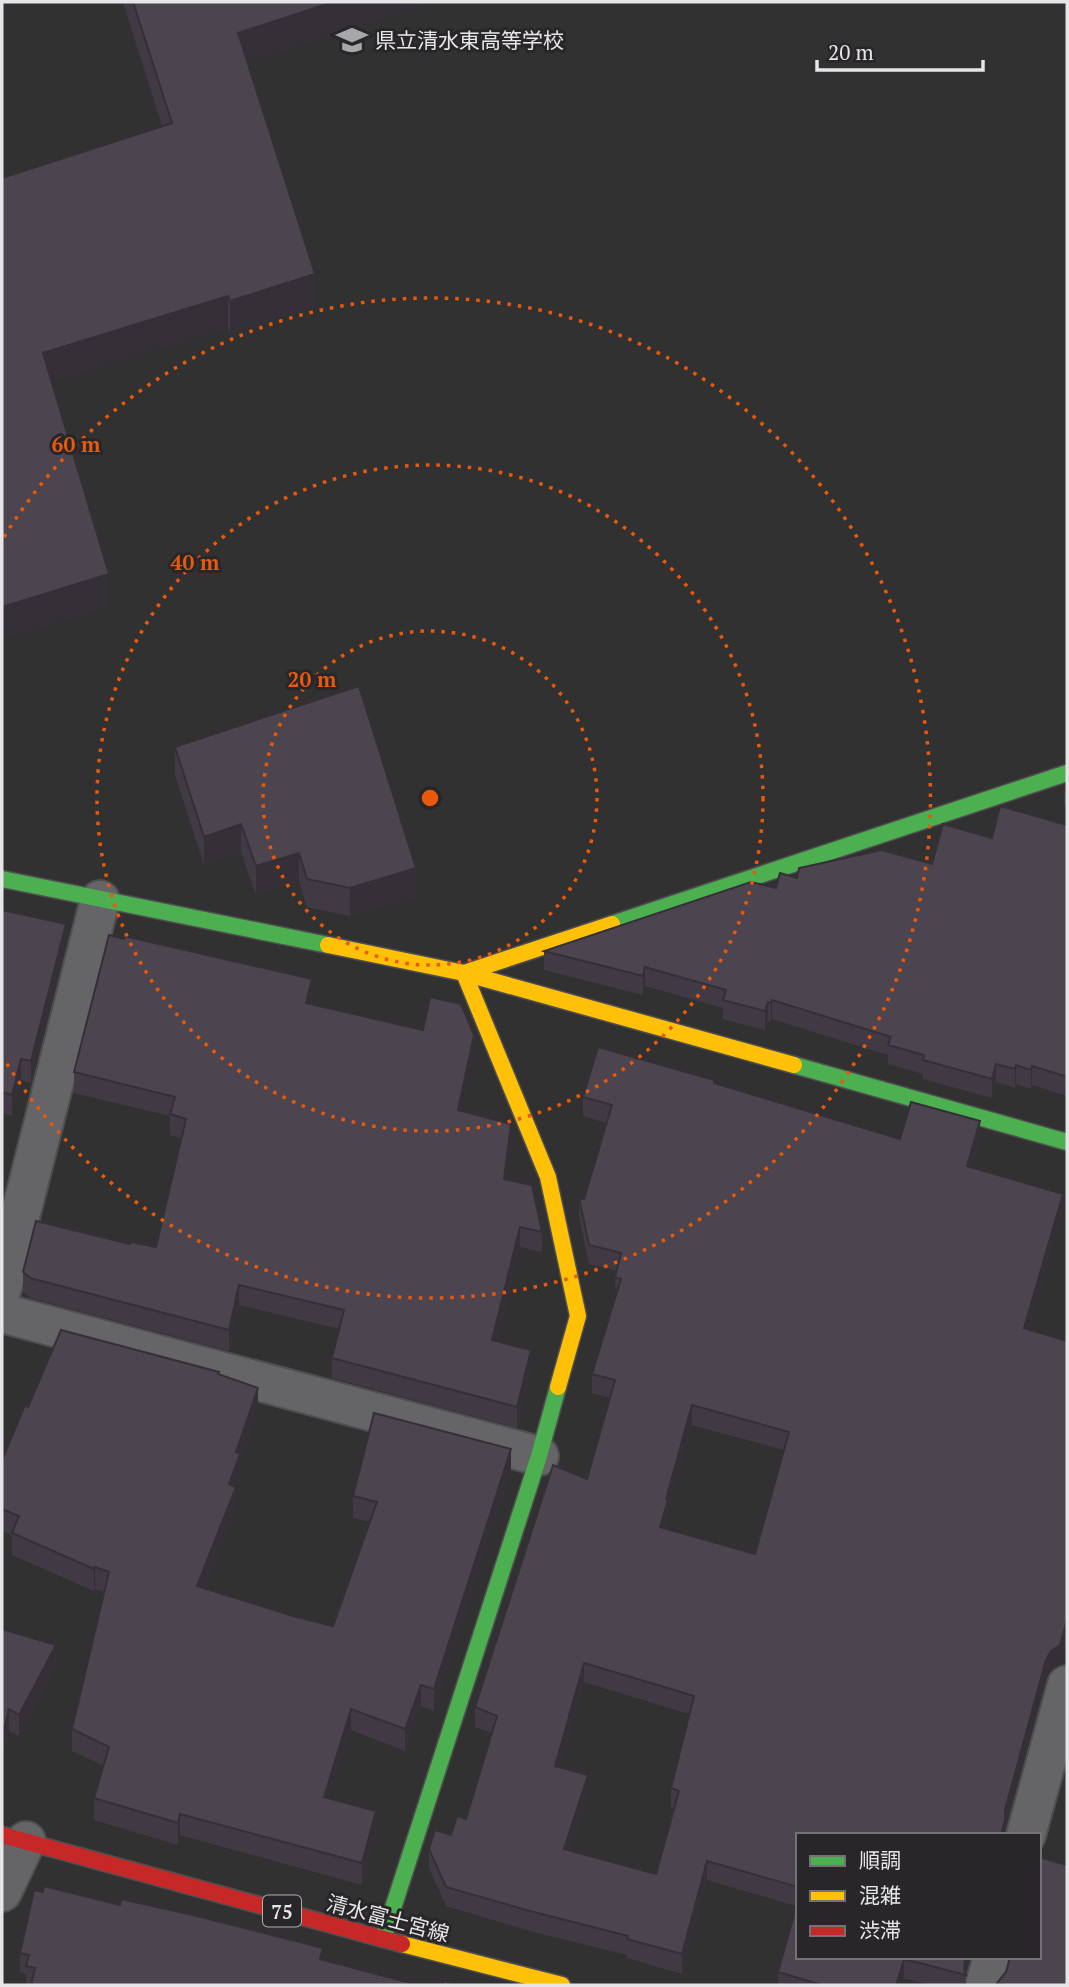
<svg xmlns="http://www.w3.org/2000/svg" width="1069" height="1987" viewBox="0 0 1069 1987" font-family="'PT Serif','Noto Sans JP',serif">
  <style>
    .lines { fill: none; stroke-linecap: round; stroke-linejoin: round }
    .street-casing { stroke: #4f4e50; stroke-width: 42 }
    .fast-casing { stroke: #4f4e50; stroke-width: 19 }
    .slow-casing { stroke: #4f4e50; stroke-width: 19 }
    .jam-casing { stroke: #4f4e50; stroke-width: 19 }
    .street { stroke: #656466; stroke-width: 38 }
    .fast { stroke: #4caf50; stroke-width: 16 }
    .slow { stroke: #ffc107; stroke-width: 16 }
    .jam { stroke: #c62828; stroke-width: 16 }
    .wall { fill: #413a44; fill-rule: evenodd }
    .shaded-wall { fill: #353037 }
    .building { fill: #4c444f; stroke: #353037; stroke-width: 2; fill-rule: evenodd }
    .ring { fill: none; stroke: #e8590c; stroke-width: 3.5; stroke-dasharray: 3.5 7 }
    .labels { text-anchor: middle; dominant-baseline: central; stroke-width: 6; stroke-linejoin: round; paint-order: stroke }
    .shield { fill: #282629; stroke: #adacae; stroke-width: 2 }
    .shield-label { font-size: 19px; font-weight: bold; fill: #e6e5e7 }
    .poi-label { font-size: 21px; fill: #e6e5e7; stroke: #282629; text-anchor: start }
    .street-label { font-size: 21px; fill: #e6e5e7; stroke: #282629 }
    .centre { fill: #e8590c; stroke: #282629; stroke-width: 3.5 }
    .ring-label { font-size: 21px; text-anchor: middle; font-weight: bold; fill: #e8590c; stroke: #282629; stroke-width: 6; stroke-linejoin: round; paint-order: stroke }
  </style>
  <rect width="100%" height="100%" fill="#323132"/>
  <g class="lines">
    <defs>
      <path id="street" d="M2,1288L100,900
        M2,1313L539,1456
        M1026,1835L1067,1685
        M2,1892L26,1841
        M985,1985L993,1957"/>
      <path id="fast" d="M2,879L328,945
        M612,924L1067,773
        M794,1065L1067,1142
        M383,1939L539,1456L558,1387"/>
      <path id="slow" d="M328,945L464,973L794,1065
        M558,1387L578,1316L548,1177L464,973L612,924
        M402,1944L562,1985"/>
      <path id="jam" d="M2,1835L402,1944"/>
    </defs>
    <use href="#street" class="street-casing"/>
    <use href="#fast" class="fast-casing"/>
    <use href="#slow" class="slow-casing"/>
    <use href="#jam" class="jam-casing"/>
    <use href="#street" class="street"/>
    <use href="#fast" class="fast"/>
    <use href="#slow" class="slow"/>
    <use href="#jam" class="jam"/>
  </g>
  <path class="wall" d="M123,2H432L247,62L315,306L230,333L228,328L52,382L109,606L2,639V178L162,126Z
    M175,747L416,897L350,916L307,907L299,881L256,895L241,852L204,865L175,775Z
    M1067,784V814L1064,804V785Z
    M1067,825V1096L1032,1085L1031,1089L1016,1084L1015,1088L996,1082L992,1098L923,1079V1074L888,1064V1055L772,1019L771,1022L768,1021L765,1030L723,1019V1008L645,986L643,995L544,970V951L776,888L797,878L932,864L992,838Z
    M2,910L66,946L31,1083L21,1080L12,1116L2,1113Z
    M312,999L311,1004L474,1055L462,1111L511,1144L506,1179L542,1232V1252L520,1247L497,1341L531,1370L517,1428L332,1378V1358L340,1329L239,1305L229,1351L30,1298L23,1292V1272L130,1244L156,1247L181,1138L170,1135V1116L74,1093V1072Z
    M714,1083L900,1139L980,1140L972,1167L1063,1213L1029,1330L1067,1341V1639L1060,1665L1051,1670L1046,1679L1005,1829V1835H798V1957H970L965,1974L966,1985H930L904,1978L902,1985H778V1972L796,1906L707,1880L682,1974L627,1958V1955L530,1931L446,1906L429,1868V1849L451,1835L466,1819L492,1733L475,1727V1707L587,1479L610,1398L592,1393V1374L616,1296L615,1277L617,1271L589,1264L579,1217V1198L584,1199L606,1123L583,1116V1097ZM692,1425L784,1450L755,1554L665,1529L668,1519V1509ZM584,1682L689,1714L671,1788V1808L674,1809L656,1874L570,1850L588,1794L560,1767Z
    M219,1375L258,1410L240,1463V1476L236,1489V1508L205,1588L293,1616L333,1626L370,1522L353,1518V1496L511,1471L434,1711L421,1706L405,1751L351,1730L330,1798L376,1833L362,1885L180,1835L178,1845L94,1820V1798L104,1766L72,1751V1729L104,1592L95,1589L94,1591L12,1555V1535L2,1531V1460L28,1407Z
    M2,1629L56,1666L19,1736L9,1731L2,1759Z
    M20,1953L323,1959L418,1985H26V1974L20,1972Z"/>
  <path class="shaded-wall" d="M333,2H432L238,65V33Z
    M315,274V306L230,333V301Z
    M228,296V328L43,385V353Z
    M109,574V606L2,639V607Z
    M241,824V852L204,865V837Z
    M299,853V881L256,895V866Z
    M416,868V897L350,916V888Z
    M66,924V946L31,1083V1061Z
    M645,967V986L643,995V976Z
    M312,979V999L306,1023V1003Z
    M772,1000V1019L771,1022V1003Z
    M768,1002V1021L765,1030V1011Z
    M474,1035V1055L458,1131V1110Z
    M21,1059V1080L12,1116V1095Z
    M996,1064V1082L992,1098V1079Z
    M1016,1065V1084L1015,1088V1069Z
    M1032,1066V1085L1031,1089V1070Z
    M980,1121V1140L967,1185V1166Z
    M511,1124V1144L504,1199V1179Z
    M1063,1194V1213L1024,1348V1328Z
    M520,1227V1247L492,1361V1340Z
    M239,1285V1305L229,1351V1330Z
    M531,1350V1370L517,1428V1407Z
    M258,1388V1410L240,1463V1476L236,1489V1508L197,1608V1586L229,1484L236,1452Z
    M692,1405V1425L668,1509V1519L660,1547V1527L666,1499Z
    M511,1449V1471L434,1711V1689Z
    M95,1567V1589L94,1591V1569Z
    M1067,1620V1639L1060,1665L1051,1670L1046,1679L1005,1829V1810L1046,1660Z
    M56,1645V1666L19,1736V1715Z
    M584,1663V1682L555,1785V1766Z
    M421,1685V1706L405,1751V1729Z
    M9,1709V1731L2,1759V1737Z
    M351,1709V1730L324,1819V1797Z
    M588,1775V1794L564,1868V1849Z
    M376,1811V1833L362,1885V1863Z
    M180,1814V1835L178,1845V1823Z
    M1005,1821V1835H1001Z
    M707,1861V1880L682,1974V1954Z
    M965,1957H970L965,1975H964Z
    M904,1959V1978L902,1985H896Z"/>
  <path class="building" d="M133,2H333L238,33L315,274L230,301L228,296L43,353L109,574L2,607V178L172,123Z
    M359,686L416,868L350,888L307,879L299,853L256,866L241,824L204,837L175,747Z
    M1067,784V795L1064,785Z
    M1000,806L1067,825V1077L1032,1066L1031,1070L1016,1065L1015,1069L996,1064L992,1079L923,1060L924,1055L888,1045L891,1037L772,1000L771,1003L768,1002L765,1011L723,1000L726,990L645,967L643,976L544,951L751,882L776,888L780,873L797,878L799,868L882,850L932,864L943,824L992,838Z
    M2,910L66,924L31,1061L21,1059L12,1095L2,1092Z
    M109,935L124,939V936L312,979L306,1003L423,1030L430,997L461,1004L474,1035L458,1110L511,1124L504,1179L532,1185L542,1232L520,1227L492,1340L531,1350L517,1407L332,1358L344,1310L239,1285L229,1330L30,1278L23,1272L36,1221L130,1244L131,1242L156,1247L186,1119L170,1114L175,1097L74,1072Z
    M598,1047L714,1080V1083L900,1139L911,1102L980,1121L967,1166L1063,1194L1024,1328L1067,1341V1620L1060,1645L1051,1651L1046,1660L1005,1810V1821L1001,1835H798V1887L707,1861L682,1954L627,1939L628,1936L530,1911L446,1887L429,1849L435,1830L451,1835L457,1816L466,1819L497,1716L475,1707L553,1465L587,1479L615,1380L592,1374L621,1279L615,1277L621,1253L589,1245L579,1198L584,1199L612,1105L583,1097ZM692,1405L789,1432L755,1554L660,1527L668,1500L666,1499ZM584,1663L694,1696L671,1788L679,1791L656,1874L564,1849L588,1775L555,1766Z
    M61,1330L219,1372L218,1374L258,1388L236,1452L240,1454L229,1484L236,1487L197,1586L293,1616L333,1626L377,1502L353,1496L374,1413L511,1449L434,1689L421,1685L405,1729L351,1709L324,1797L376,1811L362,1863L180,1814L178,1823L94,1798L109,1747L72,1729L109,1572L95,1567L94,1569L12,1533L19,1516L2,1509V1460L25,1405L28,1407Z
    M2,1629L56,1645L19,1715L9,1709L2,1737Z
    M1039,1857L1067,1865V1985H1004L997,1983L1006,1972L1010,1957H1039Z
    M44,1886L120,1905L121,1899L197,1916L323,1948L320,1959L418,1985H31L35,1968L26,1966L29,1955L20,1953L34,1890L43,1892Z
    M798,1901V1957H965L964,1970L966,1975L904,1959L896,1985H822L778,1972Z
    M444,1981L459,1985H433L434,1982L443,1984Z"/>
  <g class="ring">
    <circle cx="430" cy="798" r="167"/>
    <circle cx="430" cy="798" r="333"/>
    <path d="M4 537A500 500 0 1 1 4 1059"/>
  </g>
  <defs>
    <symbol id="school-bare" viewBox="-9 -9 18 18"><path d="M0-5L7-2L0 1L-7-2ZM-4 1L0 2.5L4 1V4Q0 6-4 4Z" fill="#a7a6a8" stroke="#282629" stroke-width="2.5" paint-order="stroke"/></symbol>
  </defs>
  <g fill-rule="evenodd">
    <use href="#school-bare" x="330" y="18" width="44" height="44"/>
  </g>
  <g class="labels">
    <rect class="shield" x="263" y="1895.5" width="38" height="31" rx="5"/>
    <g class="shield-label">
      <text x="282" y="1911">75</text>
    </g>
    <g class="poi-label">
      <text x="375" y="40">県立清水東高等学校</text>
    </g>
    <g class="street-label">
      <text transform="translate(388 1918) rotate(15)">清水富士宮線</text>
    </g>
  </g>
  <circle cx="430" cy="798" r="10" class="centre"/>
  <g class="ring-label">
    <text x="76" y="452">60 m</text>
    <text x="195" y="570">40 m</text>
    <text x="312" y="687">20 m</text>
  </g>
  <rect width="1069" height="1987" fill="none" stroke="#e6e5e7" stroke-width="7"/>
  <rect x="796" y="1833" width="245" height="126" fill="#282629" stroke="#747275" stroke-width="2"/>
  <rect x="810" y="1856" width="35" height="10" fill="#4caf50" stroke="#747275" stroke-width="2"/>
  <text x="859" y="1868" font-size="21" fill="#e6e5e7">順調</text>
  <rect x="810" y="1891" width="35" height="10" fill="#ffc107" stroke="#747275" stroke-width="2"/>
  <text x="859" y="1903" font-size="21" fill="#e6e5e7">混雑</text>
  <rect x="810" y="1926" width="35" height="10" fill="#c62828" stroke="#747275" stroke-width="2"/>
  <text x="859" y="1938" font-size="21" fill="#e6e5e7">渋滞</text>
  <path d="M817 60v10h166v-10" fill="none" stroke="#e6e5e7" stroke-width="3.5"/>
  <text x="828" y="60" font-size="21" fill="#e6e5e7" stroke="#282629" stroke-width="5" paint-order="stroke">20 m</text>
</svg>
